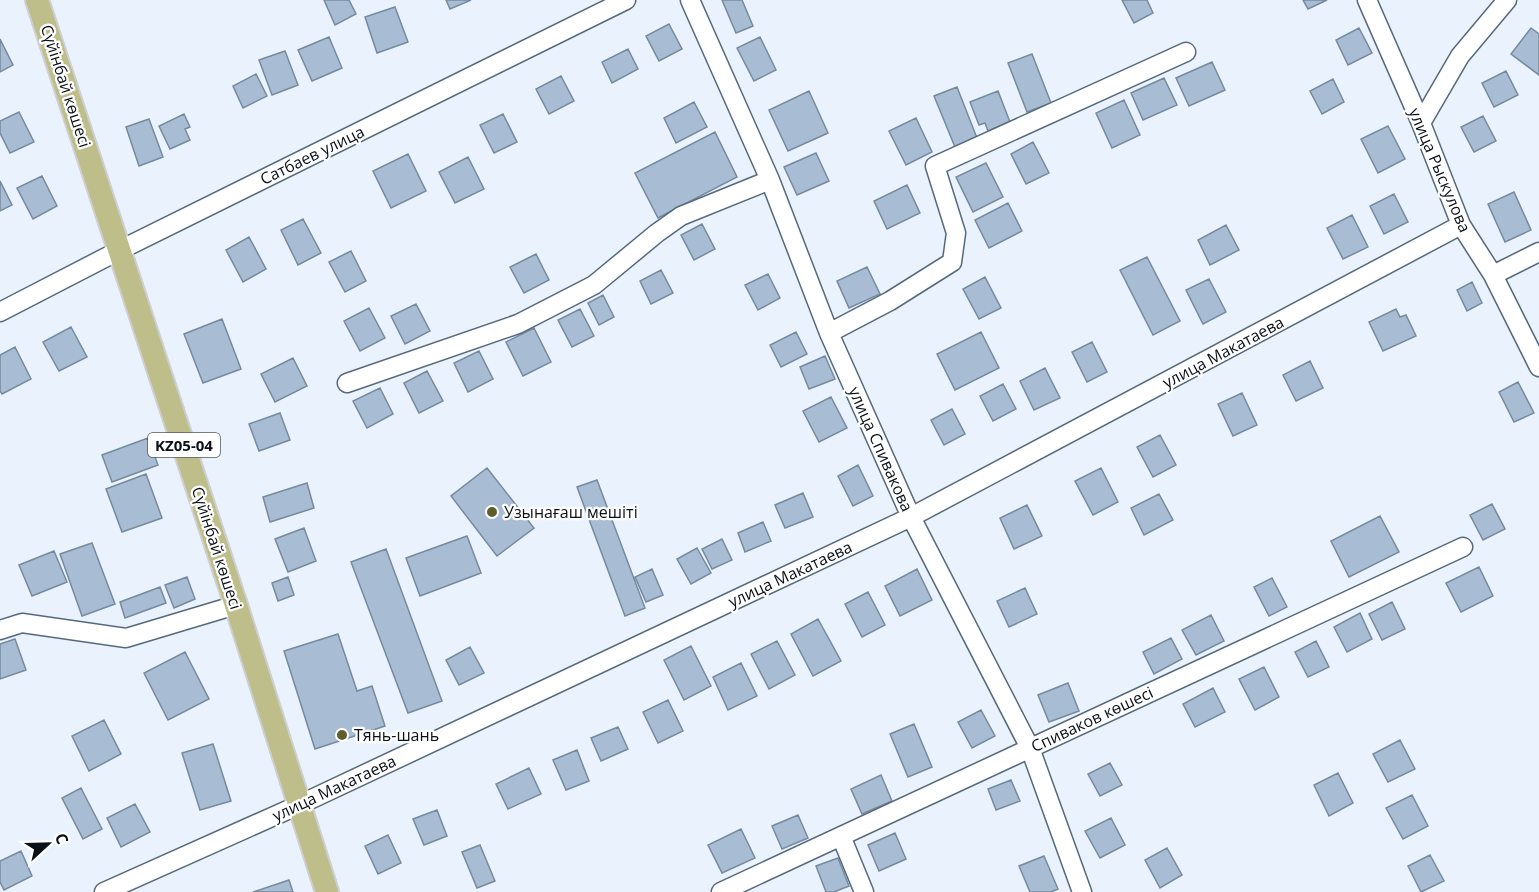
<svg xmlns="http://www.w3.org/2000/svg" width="1539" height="892" viewBox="0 0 1539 892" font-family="'Open Sans',sans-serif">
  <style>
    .building { fill: #a8bdd4; stroke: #758a9f; stroke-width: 1.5 }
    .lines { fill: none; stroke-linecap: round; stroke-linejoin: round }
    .minor-casing { stroke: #55697d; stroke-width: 21 }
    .major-casing { stroke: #cecfd1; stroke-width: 26 }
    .minor { stroke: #fff; stroke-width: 18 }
    .major { stroke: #bebe8b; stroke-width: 22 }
    .poi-dot { fill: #5d5e2b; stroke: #fff; stroke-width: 2 }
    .labels { text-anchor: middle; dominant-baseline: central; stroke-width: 4.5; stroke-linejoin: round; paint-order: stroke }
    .shield { fill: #fff; stroke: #53585d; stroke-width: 1.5 }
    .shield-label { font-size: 15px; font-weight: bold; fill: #091018 }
    .street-label { font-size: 16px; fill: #091018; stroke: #fff }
    .poi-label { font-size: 16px; fill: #091018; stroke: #fff; text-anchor: start }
  </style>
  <rect width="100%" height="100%" fill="#eaf3fd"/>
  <path class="building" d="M324,0H349L356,14L335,25Z
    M446,0H471L450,9Z
    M722,0H742L753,26L736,33Z
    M1122,0H1147L1153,13L1134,23Z
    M1303,0H1327L1308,9Z
    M395,7L408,42L377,53L365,17Z
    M669,24L682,49L659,61L646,36Z
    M1359,28L1372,53L1348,65L1336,40Z
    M1531,28L1539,34V75L1511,54Z
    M329,37L342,68L312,81L298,50Z
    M760,37L776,70L754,81L737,48Z
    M0,39L13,65L0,72Z
    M628,49L638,69L612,83L602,62Z
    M285,51L298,85L272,95L259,60Z
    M1032,54L1051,103L1027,112L1008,63Z
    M1212,62L1225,90L1189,106L1176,78Z
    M1506,71L1518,95L1494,107L1482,83Z
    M256,74L267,96L243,108L233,86Z
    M561,76L574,101L549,114L536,89Z
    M1164,78L1177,105L1143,120L1131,93Z
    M1333,79L1344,102L1322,114L1310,91Z
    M957,87L977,138L955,147L934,96Z
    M809,91L828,133L788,151L769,110Z
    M998,91L1010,122L988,131L985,123L979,125L970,102Z
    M1124,100L1140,135L1112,148L1096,113Z
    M694,102L707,127L676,143L664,118Z
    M19,112L34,142L10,153L0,133V121Z
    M184,114L190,127L185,129L190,140L170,149L159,126Z
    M503,114L517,142L494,153L480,125Z
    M1483,116L1496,141L1474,152L1461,127Z
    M916,118L932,152L906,165L889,131Z
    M149,119L163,157L139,166L126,127Z
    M1388,126L1405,159L1378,173L1361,139Z
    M715,132L737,177L658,218L635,173Z
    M1033,142L1049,173L1026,184L1011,154Z
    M816,153L829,181L797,195L784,167Z
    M408,154L426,191L391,208L373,171Z
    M468,157L484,189L455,203L439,172Z
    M986,163L1003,197L973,212L956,177Z
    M42,176L57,206L33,219L17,188Z
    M0,181L12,205L0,211Z
    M907,185L920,213L887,229L874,201Z
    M1514,192L1531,230L1505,242L1488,204Z
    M1394,194L1408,222L1384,234L1370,206Z
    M1008,203L1022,231L989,248L975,220Z
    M1352,215L1368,247L1343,259L1327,228Z
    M303,219L321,253L298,265L281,230Z
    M702,224L715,249L694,260L681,235Z
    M1226,225L1239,250L1210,265L1198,240Z
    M249,237L266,269L243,282L226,250Z
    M351,251L366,281L345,292L329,262Z
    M536,254L549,280L524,293L510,267Z
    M1147,257L1180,321L1153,335L1120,270Z
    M867,267L880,294L849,308L837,281Z
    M661,270L673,293L651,304L640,281Z
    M768,274L780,298L758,310L745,285Z
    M985,277L1001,308L979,319L963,289Z
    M1209,279L1226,312L1203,324L1186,290Z
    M1472,282L1482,303L1467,311L1457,290Z
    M603,295L614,317L599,325L588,303Z
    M416,304L430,331L405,344L391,316Z
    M369,308L385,338L360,351L344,321Z
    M580,309L594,336L572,347L558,320Z
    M1396,309L1400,317L1406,315L1416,336L1383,351L1369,322Z
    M222,319L241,369L203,383L184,334Z
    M71,327L87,357L59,371L43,342Z
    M534,328L551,362L523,376L506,342Z
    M796,332L807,354L781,367L770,345Z
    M981,332L999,368L955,390L937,354Z
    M1092,342L1107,372L1087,382L1072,352Z
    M15,347L31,379L2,394L0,391V355Z
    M479,351L493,379L468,392L454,363Z
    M825,356L835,379L809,389L800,367Z
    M293,358L307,386L275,402L261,374Z
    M1310,361L1323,388L1296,401L1283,375Z
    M1045,368L1060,398L1034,410L1020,381Z
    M427,371L443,401L419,413L404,383Z
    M1518,382L1534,413L1514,422L1499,392Z
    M1003,384L1016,409L993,421L980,396Z
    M380,388L393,414L367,428L353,401Z
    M1242,393L1257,425L1233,436L1218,404Z
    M831,397L847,428L819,442L803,411Z
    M952,409L965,434L944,445L931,420Z
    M280,413L290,440L259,451L249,424Z
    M1160,435L1176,465L1153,477L1137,447Z
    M148,438L158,465L112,482L102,455Z
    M858,465L873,496L853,506L838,476Z
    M487,468L534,528L497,556L451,496Z
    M1101,468L1118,502L1093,515L1075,481Z
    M146,474L162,518L122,532L106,489Z
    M597,480L645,608L625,616L577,487Z
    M307,483L314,508L270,522L263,497Z
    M803,493L813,517L785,528L775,505Z
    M1159,494L1173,520L1144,535L1131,508Z
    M1492,504L1505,529L1483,540L1470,515Z
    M1027,505L1042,536L1014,549L1000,518Z
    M1380,516L1399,552L1349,577L1331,541Z
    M763,522L771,541L745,552L738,533Z
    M304,528L316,561L288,572L275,539Z
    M467,536L481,573L420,596L406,558Z
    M722,539L732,560L712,569L702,549Z
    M92,543L115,604L82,616L60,554Z
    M697,548L711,573L691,584L677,559Z
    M386,549L442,701L408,713L351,562Z
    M54,551L67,582L32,596L19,565Z
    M1479,567L1493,596L1461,612L1446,583Z
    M652,569L663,595L646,602L635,577Z
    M917,569L932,600L900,616L885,586Z
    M187,577L195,599L174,608L165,585Z
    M288,577L294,595L278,601L272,583Z
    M1272,578L1287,607L1269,616L1254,587Z
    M160,587L166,603L125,618L120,602Z
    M1025,588L1037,614L1009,627L997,601Z
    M868,592L885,625L862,637L845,604Z
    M1392,602L1405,629L1382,640L1369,614Z
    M1360,613L1372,639L1347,652L1334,627Z
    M1211,615L1224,641L1196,655L1182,630Z
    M818,619L841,661L813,676L791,634Z
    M338,634L357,691L372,686L385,726L315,749L284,651Z
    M1171,638L1182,659L1154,674L1143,652Z
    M15,639L26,670L0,679V644Z
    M777,641L795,675L769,689L751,654Z
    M1316,641L1329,667L1308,677L1295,652Z
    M691,646L711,686L684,700L664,660Z
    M470,647L484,673L459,685L446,660Z
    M185,652L209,699L168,720L144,673Z
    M741,663L757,696L728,710L713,677Z
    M1264,667L1279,697L1255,710L1239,679Z
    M1068,683L1079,711L1049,722L1038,695Z
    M1213,688L1225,712L1195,727L1183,704Z
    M668,700L683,731L658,743L643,712Z
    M981,710L995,736L972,748L958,722Z
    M104,720L121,754L89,771L72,736Z
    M914,724L932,767L908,777L890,734Z
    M618,727L628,749L601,761L591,738Z
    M1400,740L1415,769L1388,782L1373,754Z
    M213,744L231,801L200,810L182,753Z
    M577,750L589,781L566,790L553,760Z
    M1110,763L1122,785L1100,796L1088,774Z
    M529,768L541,794L508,809L496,784Z
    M1338,773L1353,803L1329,816L1314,785Z
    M881,775L892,801L862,814L851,789Z
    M1011,780L1020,801L996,810L988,789Z
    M81,788L102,829L83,839L62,798Z
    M1412,795L1428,826L1403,839L1386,808Z
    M135,804L150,832L121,847L107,818Z
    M437,810L447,836L424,845L413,819Z
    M798,815L808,838L782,849L772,826Z
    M1111,818L1125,845L1100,858L1085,831Z
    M741,829L755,858L722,873L708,845Z
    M895,833L906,859L879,871L868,845Z
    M388,835L401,863L378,874L365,846Z
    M480,845L495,881L477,888L462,852Z
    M1167,848L1182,875L1160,888L1145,860Z
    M21,851L32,876L4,890L0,882V861Z
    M1430,855L1444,881L1421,892L1408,866Z
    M1044,856L1058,889L1051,892H1030L1019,866Z
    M838,858L849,886L834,892H826L816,866Z
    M289,880L293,892H253Z"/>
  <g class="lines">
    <defs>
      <path id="minor" d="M690,0L770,180L829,333L911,517L1030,748L1082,892
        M1367,0L1421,123L1461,225L1493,275L1539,367
        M1421,123L1460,56L1507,0
        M1493,275L1539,252
        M0,312L120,250L626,0
        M829,333L890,301L952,262L956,233L935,166L1186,52
        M347,383L518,324L594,285L657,233L681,216L770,180
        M0,630L22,623L126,638L236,605
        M841,836L864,892
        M104,892L301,804L911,517L1461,225
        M721,892L1463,547"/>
      <path id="major" d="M37,0L236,605L327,892"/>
    </defs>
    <use href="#minor" class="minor-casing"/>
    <use href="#major" class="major-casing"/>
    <use href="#minor" class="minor"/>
    <use href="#major" class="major"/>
  </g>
  <g class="poi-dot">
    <circle cx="492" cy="512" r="6"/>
    <circle cx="342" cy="735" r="6"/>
  </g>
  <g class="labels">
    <rect class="shield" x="148" y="433" width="72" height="24" rx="4.5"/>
    <g class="shield-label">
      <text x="184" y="445">KZ05-04</text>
    </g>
    <g class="street-label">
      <text transform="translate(66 86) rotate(72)">Сүйінбай көшесі</text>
      <text transform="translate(312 155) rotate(-26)">Сатбаев улица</text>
      <text transform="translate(1440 170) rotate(67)">улица Рыскулова</text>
      <text transform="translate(1223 352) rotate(-28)">улица Макатаева</text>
      <text transform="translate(881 449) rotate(66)">улица Спивакова</text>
      <text transform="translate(217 548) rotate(72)">Сүйінбай көшесі</text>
      <text transform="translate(790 574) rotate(-25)">улица Макатаева</text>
      <text transform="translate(1092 719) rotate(-25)">Спиваков көшесі</text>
      <text transform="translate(334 788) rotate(-25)">улица Макатаева</text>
    </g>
    <g class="poi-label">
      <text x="504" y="512">Узынағаш мешіті</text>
      <text x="354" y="735">Тянь-шань</text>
    </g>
  </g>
  <g transform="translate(48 844) rotate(68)" stroke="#ffffff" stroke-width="4.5" paint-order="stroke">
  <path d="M0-4.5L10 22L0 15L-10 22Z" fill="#091018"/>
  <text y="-9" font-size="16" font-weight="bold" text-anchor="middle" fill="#091018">С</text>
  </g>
</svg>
